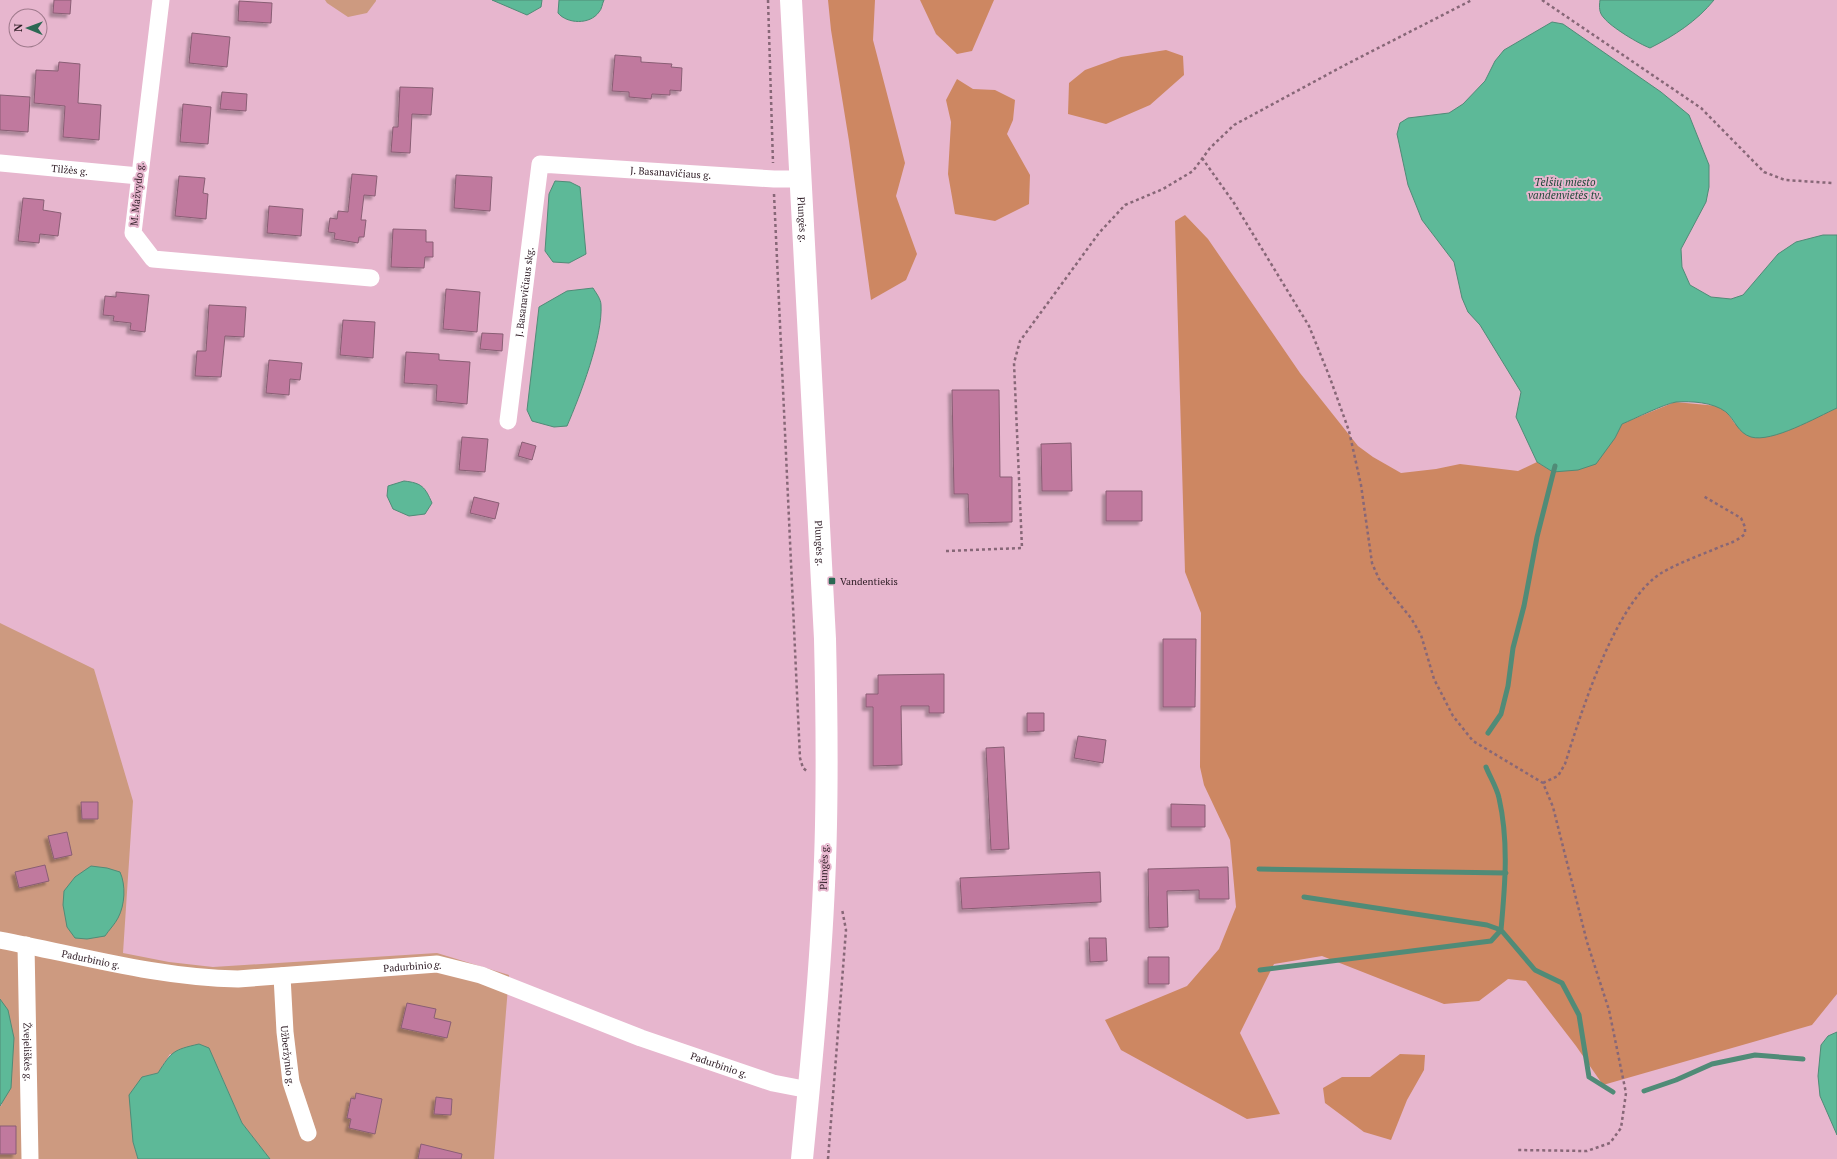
<svg xmlns="http://www.w3.org/2000/svg" width="1837" height="1159" viewBox="0 0 1837 1159" font-family="'PT Serif',serif">
  <style>
    .green { fill: #cd9a80 }
    .forest { fill: #cd8762 }
    .water { fill: #5db998; stroke: #508b77 }
    .lines { fill: none; stroke-linecap: round; stroke-linejoin: round }
    .stream { stroke: #508b77; stroke-width: 5 }
    .building { fill: #c0799e; stroke: #895e74; filter: url(#shadow) }
    .path { stroke: #876777; stroke-width: 2.5; stroke-dasharray: 3 3; stroke-linecap: butt }
    .street { stroke: #fff; stroke-width: 17 }
    .secondary { stroke: #fff; stroke-width: 22 }
    .poi-dot { fill: #2b6853; stroke: #e7b6ce; stroke-width: 1.5 }
    .labels { text-anchor: middle; dominant-baseline: central; stroke-width: 4; stroke-linejoin: round; paint-order: stroke }
    .street-label { font-size: 10px; fill: #322029; stroke: #e7b6ce }
    .poi-label { font-size: 10px; fill: #322029; stroke: #e7b6ce; text-anchor: start }
    .water-label { font-size: 11px; font-style: italic; fill: #20493a; stroke: #e7b6ce }
  </style>
  <defs>
    <filter id="shadow"><feDropShadow dx="-3.5" dy="3.5" stdDeviation="1" flood-color="#0004"/></filter>
  </defs>
  <rect width="100%" height="100%" fill="#e7b6ce"/>
  <path class="green" d="M325,0H376V1L367,13L348,17L327,3Z
    M0,623L94,669L133,801L123,953L169,962L213,967L437,953L509,975L494,1159H270L242,1123L218,1068L170,1054L158,1073L142,1077L133,1142L138,1159H0V1106L2,1105L1,1000L0,999Z"/>
  <path class="forest" d="M828,0H875L873,40L905,163L896,196L917,254L906,280L871,300L849,141L831,30Z
    M920,0H994L972,51L957,54L936,34Z
    M1166,50L1183,56L1184,75L1150,105L1106,124L1068,114L1069,83L1085,70L1121,57Z
    M957,79L973,89L995,90L1015,100L1013,120L1007,134L1030,175L1029,204L995,221L955,214L948,174L951,122L946,100Z
    M1185,215L1208,239L1300,373L1358,446L1373,457L1401,473L1436,469L1460,464L1518,471L1537,462L1553,472L1615,438L1621,424L1675,402L1718,406L1728,414L1735,424L1785,432L1837,408V994L1812,1025L1603,1085L1576,1046L1526,981L1508,979L1479,1001L1444,1004L1322,956L1274,964L1240,1033L1280,1114L1247,1119L1121,1050L1105,1020L1187,986L1219,949L1236,907L1230,840L1204,785L1200,767L1201,613L1185,572L1175,221Z
    M1400,1054L1425,1055L1424,1070L1407,1100L1391,1140L1364,1132L1325,1103L1323,1088L1342,1077H1370Z"/>
  <path class="water" d="M492,0H542L541,7L527,15Z
    M559,0H604C602,4 602,9 599,12C590,25 567,24 558,13Z
    M1600,0H1714C1697,21 1674,36 1650,48C1639,44 1611,27 1604,18C1599,13 1599,7 1600,0Z
    M1552,22L1563,24L1661,92L1689,115L1709,165V187L1706,202L1681,249L1682,267L1690,285L1711,297L1731,299L1743,295L1778,254L1796,242L1823,235H1837V408C1817,417 1772,443 1751,437C1738,433 1735,420 1726,412C1713,402 1691,401 1676,402C1664,404 1634,419 1622,424L1615,438L1596,464L1578,470L1553,472L1537,462L1516,417L1521,392L1480,325L1468,312L1462,298L1454,262L1422,220L1408,185L1397,134L1400,123L1408,118L1449,113L1463,104L1485,81L1495,61L1504,50Z
    M555,181L570,182L580,187L586,254L569,263L553,262L545,251L549,194Z
    M593,288C596,293 601,299 601,305C603,336 580,396 567,426L554,427L532,421L527,410L539,307L567,291Z
    M404,481C422,483 425,487 432,503L425,514L409,516L393,509L387,496L388,486Z
    M91,866L107,868L120,872C126,885 125,905 118,918C115,924 109,930 105,936L87,939L75,938L67,927L63,905L64,891L75,877Z
    M0,999L8,1010L14,1038L11,1088L0,1106Z
    M1837,1032V1135L1820,1096L1818,1076L1821,1045L1828,1036Z
    M199,1044L209,1048L242,1123L270,1159H138L133,1142L129,1095L142,1077L158,1073C172,1051 173,1050 199,1044Z"/>
  <g class="lines">
    <path class="stream" d="M1488,733L1501,714L1508,686L1513,648L1524,606L1537,537L1555,466
      M1486,767C1490,777 1497,788 1499,798C1509,842 1505,886 1501,930L1535,970L1562,983L1579,1015L1589,1077L1613,1092
      M1259,869L1506,873
      M1260,970L1491,941L1501,930L1487,925L1304,897
      M1644,1091L1676,1080L1712,1064L1755,1055L1803,1059"/>
  </g>
  <path class="building" d="M54,0H71L70,14L53,13Z
    M239,1L272,3L271,23L238,21Z
    M192,33L230,37L227,67L189,63Z
    M615,55L641,57V62L672,64L671,67L682,68L681,91L670,90V95L652,94L651,99L629,97V92L612,91Z
    M59,62L80,64L78,103L101,105L99,140L63,137L65,106L34,103L36,70L58,71Z
    M400,87L433,88L431,115L412,114L410,153L391,152L393,127H398Z
    M222,92L247,94L246,111L220,109Z
    M0,95L30,97L28,132L0,130Z
    M183,104L211,107L208,144L180,142Z
    M352,174L377,176L375,196L364,195L361,220H366L364,237H359L358,243L334,239L335,233L328,232L330,218L337,219L338,211L348,212Z
    M456,175L492,177L490,211L454,208Z
    M179,176L205,178L203,193L208,194L206,219L175,216Z
    M23,198L44,200L43,210L61,213L58,236L40,234L39,243L18,241Z
    M269,206L303,209L301,236L267,233Z
    M393,229L426,230V242H433V257H425L424,268L391,267Z
    M446,289L480,292L477,332L443,329Z
    M116,292L149,295L145,332L130,330L131,323L113,321L114,316L103,315L105,296L116,297Z
    M209,305L246,307L244,337L225,336L221,377L195,376L197,351H206Z
    M343,320L375,322L373,358L340,355Z
    M482,333L503,334L502,351L480,349Z
    M406,352L439,354V360L470,362L467,404L436,401L437,385L404,383Z
    M269,360L302,363L300,380L290,379L289,395L266,393Z
    M952,390H999L1000,477H1012V522L969,523L968,494H954Z
    M462,437L488,439L485,472L459,470Z
    M522,442L536,446L532,460L518,456Z
    M1071,443L1072,491H1042L1041,444Z
    M1106,491H1142V521H1106Z
    M474,497L499,503L495,519L470,513Z
    M1163,639H1196L1195,707H1163Z
    M944,674V713H929V706H901L902,765L873,766V707H866V694H878V675Z
    M1027,713H1044V731L1027,732Z
    M1078,736L1106,740L1103,763L1074,758Z
    M1004,747L1009,849L991,850L986,748Z
    M81,802H98V819H82Z
    M1171,804L1205,805V827H1171Z
    M67,832L72,855L54,859L48,836Z
    M45,865L49,881L19,888L15,872Z
    M1228,867L1229,899H1199V890L1167,891L1168,927L1149,928L1148,869Z
    M1100,872L1101,902L962,909L960,878Z
    M1089,938H1106L1107,961L1090,962Z
    M1148,957H1169V984H1148Z
    M407,1003L436,1009L434,1018L451,1022L447,1038L401,1028Z
    M356,1093L382,1099L375,1134L349,1128L351,1119L347,1118L351,1098L355,1099Z
    M436,1097L452,1099L451,1115L434,1114Z
    M0,1126H16V1154H0Z
    M421,1144L462,1154L461,1159H418Z"/>
  <g class="lines">
    <path class="path" d="M768,0L773,163
      M1542,0L1701,108L1764,172L1785,180L1832,183
      M1202,158L1234,203L1309,326L1330,378L1349,431L1361,485L1372,563L1379,579L1411,618L1421,635L1434,679L1453,716L1473,741L1543,783L1553,807L1587,942L1609,1010L1626,1093L1621,1128L1610,1143L1587,1151L1516,1150
      M774,194L800,758L803,768L808,772
      M946,551L1022,548L1014,363L1020,341L1099,233L1125,205L1163,189L1193,171L1210,148L1234,125L1345,65L1472,0
      M1543,783L1558,776L1565,764C1581,713 1616,599 1663,572C1679,563 1698,556 1715,549C1728,543 1733,544 1745,534V527L1741,518L1703,496
      M828,1159L846,930L842,909"/>
    <g class="street">
      <path d="M161,0L133,233L153,259L371,278"/>
      <path id="s1" d="M0,163L139,176"/>
      <path id="s2" d="M508,421L540,164L774,179H801"/>
      <path id="s3" d="M0,940C79,955 158,978 238,979L437,964L481,975L641,1038L773,1083L809,1090"/>
      <path id="s4" d="M26,945L30,1159"/>
      <path id="s5" d="M282,976L285,1032L291,1082L308,1133"/>
    </g>
    <path class="secondary" id="s6" d="M791,0L825,639C827,721 828,803 824,885C820,976 811,1068 802,1159"/>
  </g>
  <rect class="poi-dot" x="828" y="577" width="8" height="8" rx="2"/>
  <g class="labels">
    <g class="street-label">
      <text stroke="none"><textPath href="#s1" startOffset="70">Tilžės g.</textPath></text>
      <text stroke="none"><textPath href="#s2" startOffset="390">J. Basanavičiaus g.</textPath></text>
      <text transform="translate(137 194) rotate(-84)">M. Mažvydo g.</text>
      <text stroke="none"><textPath href="#s6" startOffset="220">Plungės g.</textPath></text>
      <text stroke="none"><textPath href="#s2" startOffset="130">J. Basanavičiaus skg.</textPath></text>
      <text stroke="none"><textPath href="#s6" startOffset="544">Plungės g.</textPath></text>
      <text transform="translate(824 867) rotate(-88)">Plungės g.</text>
      <text stroke="none"><textPath href="#s3" startOffset="93">Padurbinio g.</textPath></text>
      <text stroke="none"><textPath href="#s3" startOffset="417">Padurbinio g.</textPath></text>
      <text stroke="none"><textPath href="#s4" startOffset="107">Žvejeliškės g.</textPath></text>
      <text stroke="none"><textPath href="#s5" startOffset="80">Užberžynio g.</textPath></text>
      <text stroke="none"><textPath href="#s3" startOffset="741">Padurbinio g.</textPath></text>
    </g>
    <g class="poi-label">
      <text x="840" y="581">Vandentiekis</text>
    </g>
    <g class="water-label">
      <text x="1565" y="182">Telšių miesto<tspan x="1565" dy="13">vandenvietės tv.</tspan></text>
    </g>
  </g>
  <g transform="translate(28 28) rotate(271)"><circle r="19" fill="#e7b6ce" stroke="#9f7a8c"/>
  <path d="M0-3L7 15L0 10L-7 15Z" fill="#2b6853"/>
  <text y="-6" font-size="11" font-weight="bold" text-anchor="middle" fill="#322029">N</text>
  </g>
</svg>
